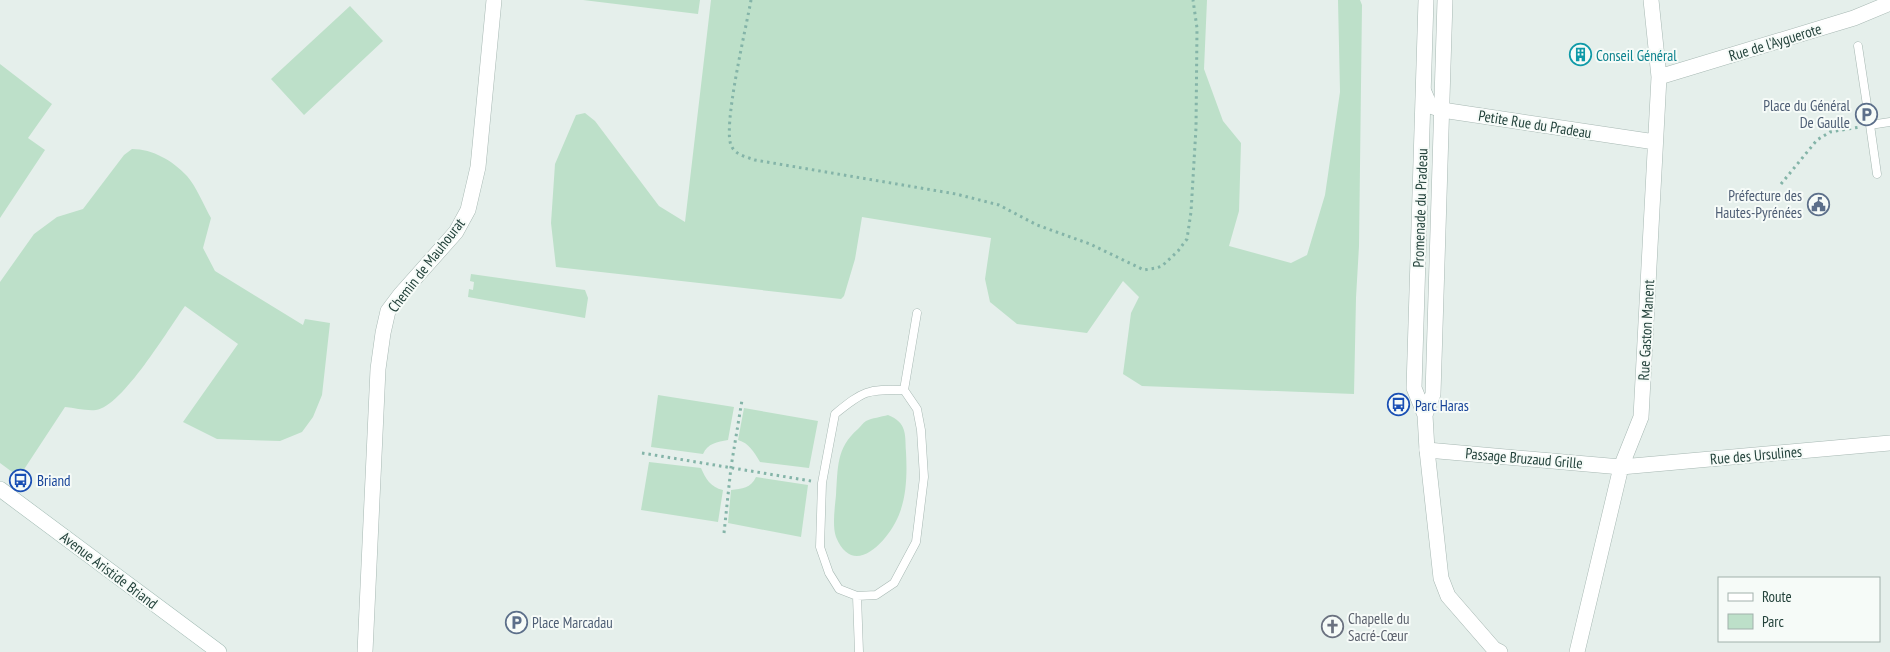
<svg xmlns="http://www.w3.org/2000/svg" width="1890" height="652" viewBox="0 0 1890 652" font-family="'PT Sans Narrow',sans-serif">
  <style>
    .green { fill: #bde0c9 }
    .lines { fill: none; stroke-linecap: round; stroke-linejoin: round }
    .service-casing { stroke: #a7b8b3; stroke-width: 9 }
    .minor-casing { stroke: #a7b8b3; stroke-width: 16 }
    .tertiary-casing { stroke: #a7b8b3; stroke-width: 16 }
    .secondary-casing { stroke: #a2bbb4; stroke-width: 16 }
    .path { stroke: #84b4a8; stroke-width: 3; stroke-dasharray: 2.5 4; stroke-linecap: butt }
    .service { stroke: #fff; stroke-width: 8 }
    .minor { stroke: #fff; stroke-width: 15 }
    .tertiary { stroke: #fff; stroke-width: 15 }
    .secondary { stroke: #fff; stroke-width: 15 }
    .labels { text-anchor: middle; dominant-baseline: central; stroke-width: 4; stroke-linejoin: round; paint-order: stroke }
    .street-label { font-size: 15px; fill: #23423b; stroke: #f6fbf8 }
    .culture-label { font-size: 15px; fill: #0d838f; stroke: #f6fbf8; text-anchor: start }
    .service-label { font-size: 15px; fill: #4e5e75; stroke: #f6fbf8; text-anchor: end }
    .transit-label { font-size: 15px; fill: #164399; stroke: #f6fbf8; text-anchor: start }
    .worship-label { font-size: 15px; fill: #5b616d; stroke: #f6fbf8; text-anchor: start }
  </style>
  <rect width="100%" height="100%" fill="#e5efeb"/>
  <path class="green" d="M583,0H700L698,14Z
    M711,0H1207L1204,69L1223,121L1241,143L1239,211L1229,246L1291,263L1307,255L1325,195L1340,92L1338,0H1360L1362,5L1359,246L1356,298L1354,394L1142,386L1123,374L1131,313L1139,297L1123,281L1087,333L1017,324L990,302L985,279L991,238L862,217L855,259L844,296L841,299L556,267L551,223L555,164L576,115L585,113L595,121L659,206L685,222Z
    M350,6L383,41L304,115L271,79Z
    M0,64L52,104L28,138L45,150L0,218Z
    M132,149C153,149 173,161 187,176C196,186 204,206 211,218L203,248L215,271L303,325L305,319L330,323L322,395L313,417L302,432L280,441L217,439L183,422L238,344L185,306C169,328 122,407 96,410C86,411 75,408 65,407L19,477L0,463V282L34,234L57,217L83,209L124,155Z
    M471,274L585,290L588,298L585,318L468,297L469,289L473,290L474,282L470,281Z
    M658,395L734,407L728,440C717,442 708,443 703,454L651,447Z
    M744,408L818,421L809,468L760,462C754,452 749,443 738,440Z
    M888,415C907,423 905,433 906,452C907,471 907,493 900,512C891,538 854,581 836,537C832,525 835,507 836,495C838,468 836,448 858,429C860,427 863,423 866,421C872,418 881,417 888,415Z
    M649,462L701,468C706,479 710,487 723,490L718,522L641,510Z
    M756,477L808,485L801,537L728,523L731,490C742,489 751,488 756,477Z"/>
  <g class="lines">
    <defs>
      <path id="service" d="M1858,46L1870,125L1890,122
        M1870,125L1877,174
        M904,390C867,389 863,391 835,414L822,483L820,547L829,573L839,589L857,596L876,595L894,583L916,542L924,477L921,430L917,409L904,390L917,313
        M857,596L859,652"/>
      <path id="minor" d="M1659,77L1854,18L1890,3
        M1424,92L1430,106L1442,110L1655,142
        M1427,450L1621,467L1890,443
        M365,652L378,369L383,333L388,311L400,295L456,232L468,210L478,167L494,0
        M1577,652L1621,467L1641,417L1659,77L1651,0"/>
      <path id="tertiary" d="M1426,0L1414,388L1425,415L1427,450L1441,578L1448,596L1494,649L1500,652
        M1425,415L1433,394L1445,0"/>
      <path id="secondary" d="M0,489L219,652"/>
    </defs>
    <use href="#service" class="service-casing"/>
    <use href="#minor" class="minor-casing"/>
    <use href="#tertiary" class="tertiary-casing"/>
    <use href="#secondary" class="secondary-casing"/>
    <path class="path" d="M751,0C747,24 721,132 732,147C736,155 747,157 755,160L956,194L999,205L1037,225L1090,244L1144,270L1156,268L1162,266L1178,251L1187,239L1191,212L1196,128L1197,28L1193,0
      M1781,184L1817,140L1830,132L1860,127
      M642,453L811,481
      M724,533L731,467L742,400"/>
    <use href="#service" class="service"/>
    <use href="#minor" class="minor"/>
    <use href="#tertiary" class="tertiary"/>
    <use href="#secondary" class="secondary"/>
  </g>
  <defs>
    <symbol id="building-ring" viewBox="-11 -11 22 22"><circle r="9.5" fill="#f6fbf8" stroke="#0f9aa8" stroke-width="1.5"/><path d="M-4-6H4V6H1V3H-1V6H-4ZM-2.5-4.3h1.7v1.8h-1.7ZM.8-4.3h1.7v1.8H.8ZM-2.5-1h1.7V.8h-1.7ZM.8-1h1.7V.8H.8Z" fill="#0f9aa8"/></symbol>
    <symbol id="parking-ring" viewBox="-11 -11 22 22"><circle r="9.5" fill="#f6fbf8" stroke="#5c6f8a" stroke-width="1.5"/><path d="M-3.5-5.5H1a3.5 3.5 0 0 1 0 7H-1V5.5H-3.5ZM-1-3.4V-.6H.8a1.4 1.4 0 0 0 0-2.8Z" fill="#5c6f8a"/></symbol>
    <symbol id="civic-ring" viewBox="-11 -11 22 22"><circle r="9.5" fill="#f6fbf8" stroke="#5c6f8a" stroke-width="1.5"/><path d="M-.6-6.5H3V-4.5H.6V-3L4-1V1h2V6H-6V1h2V-1L-.6-3ZM-1.2 2.5V6h2.4V2.5Z" fill="#5c6f8a"/></symbol>
    <symbol id="bus-ring" viewBox="-11 -11 22 22"><circle r="9.5" fill="#f6fbf8" stroke="#1a4fb4" stroke-width="1.5"/><path d="M-5-6H5V4H4V6H2V4H-2V6H-4V4H-5ZM-3.5-4V0h7V-4ZM-3.5 1.2v1.5H-2V1.2ZM2 1.2v1.5H3.5V1.2Z" fill="#1a4fb4"/></symbol>
    <symbol id="church-ring" viewBox="-11 -11 22 22"><circle r="9.5" fill="#f6fbf8" stroke="#6b7280" stroke-width="1.5"/><path d="M-1.2-6h2.4v3.5h3.3v2.4h-3.3V6h-2.4V-.1h-3.3v-2.4h3.3Z" fill="#6b7280"/></symbol>
  </defs>
  <g fill-rule="evenodd">
    <use href="#building-ring" x="1568" y="42" width="25" height="25"/>
    <use href="#parking-ring" x="1854" y="102" width="25" height="25"/>
    <use href="#civic-ring" x="1806" y="192" width="25" height="25"/>
    <use href="#bus-ring" x="1386" y="392" width="25" height="25"/>
    <use href="#bus-ring" x="8" y="468" width="25" height="25"/>
    <use href="#parking-ring" x="504" y="610" width="25" height="25"/>
    <use href="#church-ring" x="1320" y="614" width="25" height="25"/>
  </g>
  <g class="labels">
    <g class="street-label">
      <text transform="translate(1775 42) rotate(-17)">Rue de l'Ayguerote</text>
      <text transform="translate(1535 124) rotate(9)">Petite Rue du Pradeau</text>
      <text transform="translate(1420 208) rotate(-88)">Promenade du Pradeau</text>
      <text transform="translate(426 265) rotate(-52)">Chemin de Mauhourat</text>
      <text transform="translate(1646 330) rotate(-87)">Rue Gaston Manent</text>
      <text transform="translate(1756 455) rotate(-5)">Rue des Ursulines</text>
      <text transform="translate(1524 458) rotate(5)">Passage Bruzaud Grille</text>
      <text transform="translate(109 570) rotate(37)">Avenue Aristide Briand</text>
    </g>
    <g class="culture-label">
      <text x="1596" y="55">Conseil Général</text>
    </g>
    <g class="service-label">
      <text x="1850" y="105">Place du Général<tspan x="1850" dy="17">De Gaulle</tspan></text>
      <text x="1802" y="195">Préfecture des<tspan x="1802" dy="17">Hautes-Pyrénées</tspan></text>
      <text x="532" y="622" text-anchor="start">Place Marcadau</text>
    </g>
    <g class="transit-label">
      <text x="1415" y="405">Parc Haras</text>
      <text x="37" y="480">Briand</text>
    </g>
    <g class="worship-label">
      <text x="1348" y="618">Chapelle du<tspan x="1348" dy="17">Sacré-Cœur</tspan></text>
    </g>
  </g>
  <rect x="1718" y="577" width="162" height="65" fill="#f6fbf8" stroke="#a2b1ac"/>
  <rect x="1728" y="593" width="25" height="8" fill="#ffffff" stroke="#a2b1ac"/>
  <text x="1762" y="602" font-size="15" fill="#23423b">Route</text>
  <rect x="1728" y="614" width="25" height="15" fill="#bde0c9" stroke="#a2b1ac"/>
  <text x="1762" y="627" font-size="15" fill="#23423b">Parc</text>
</svg>
